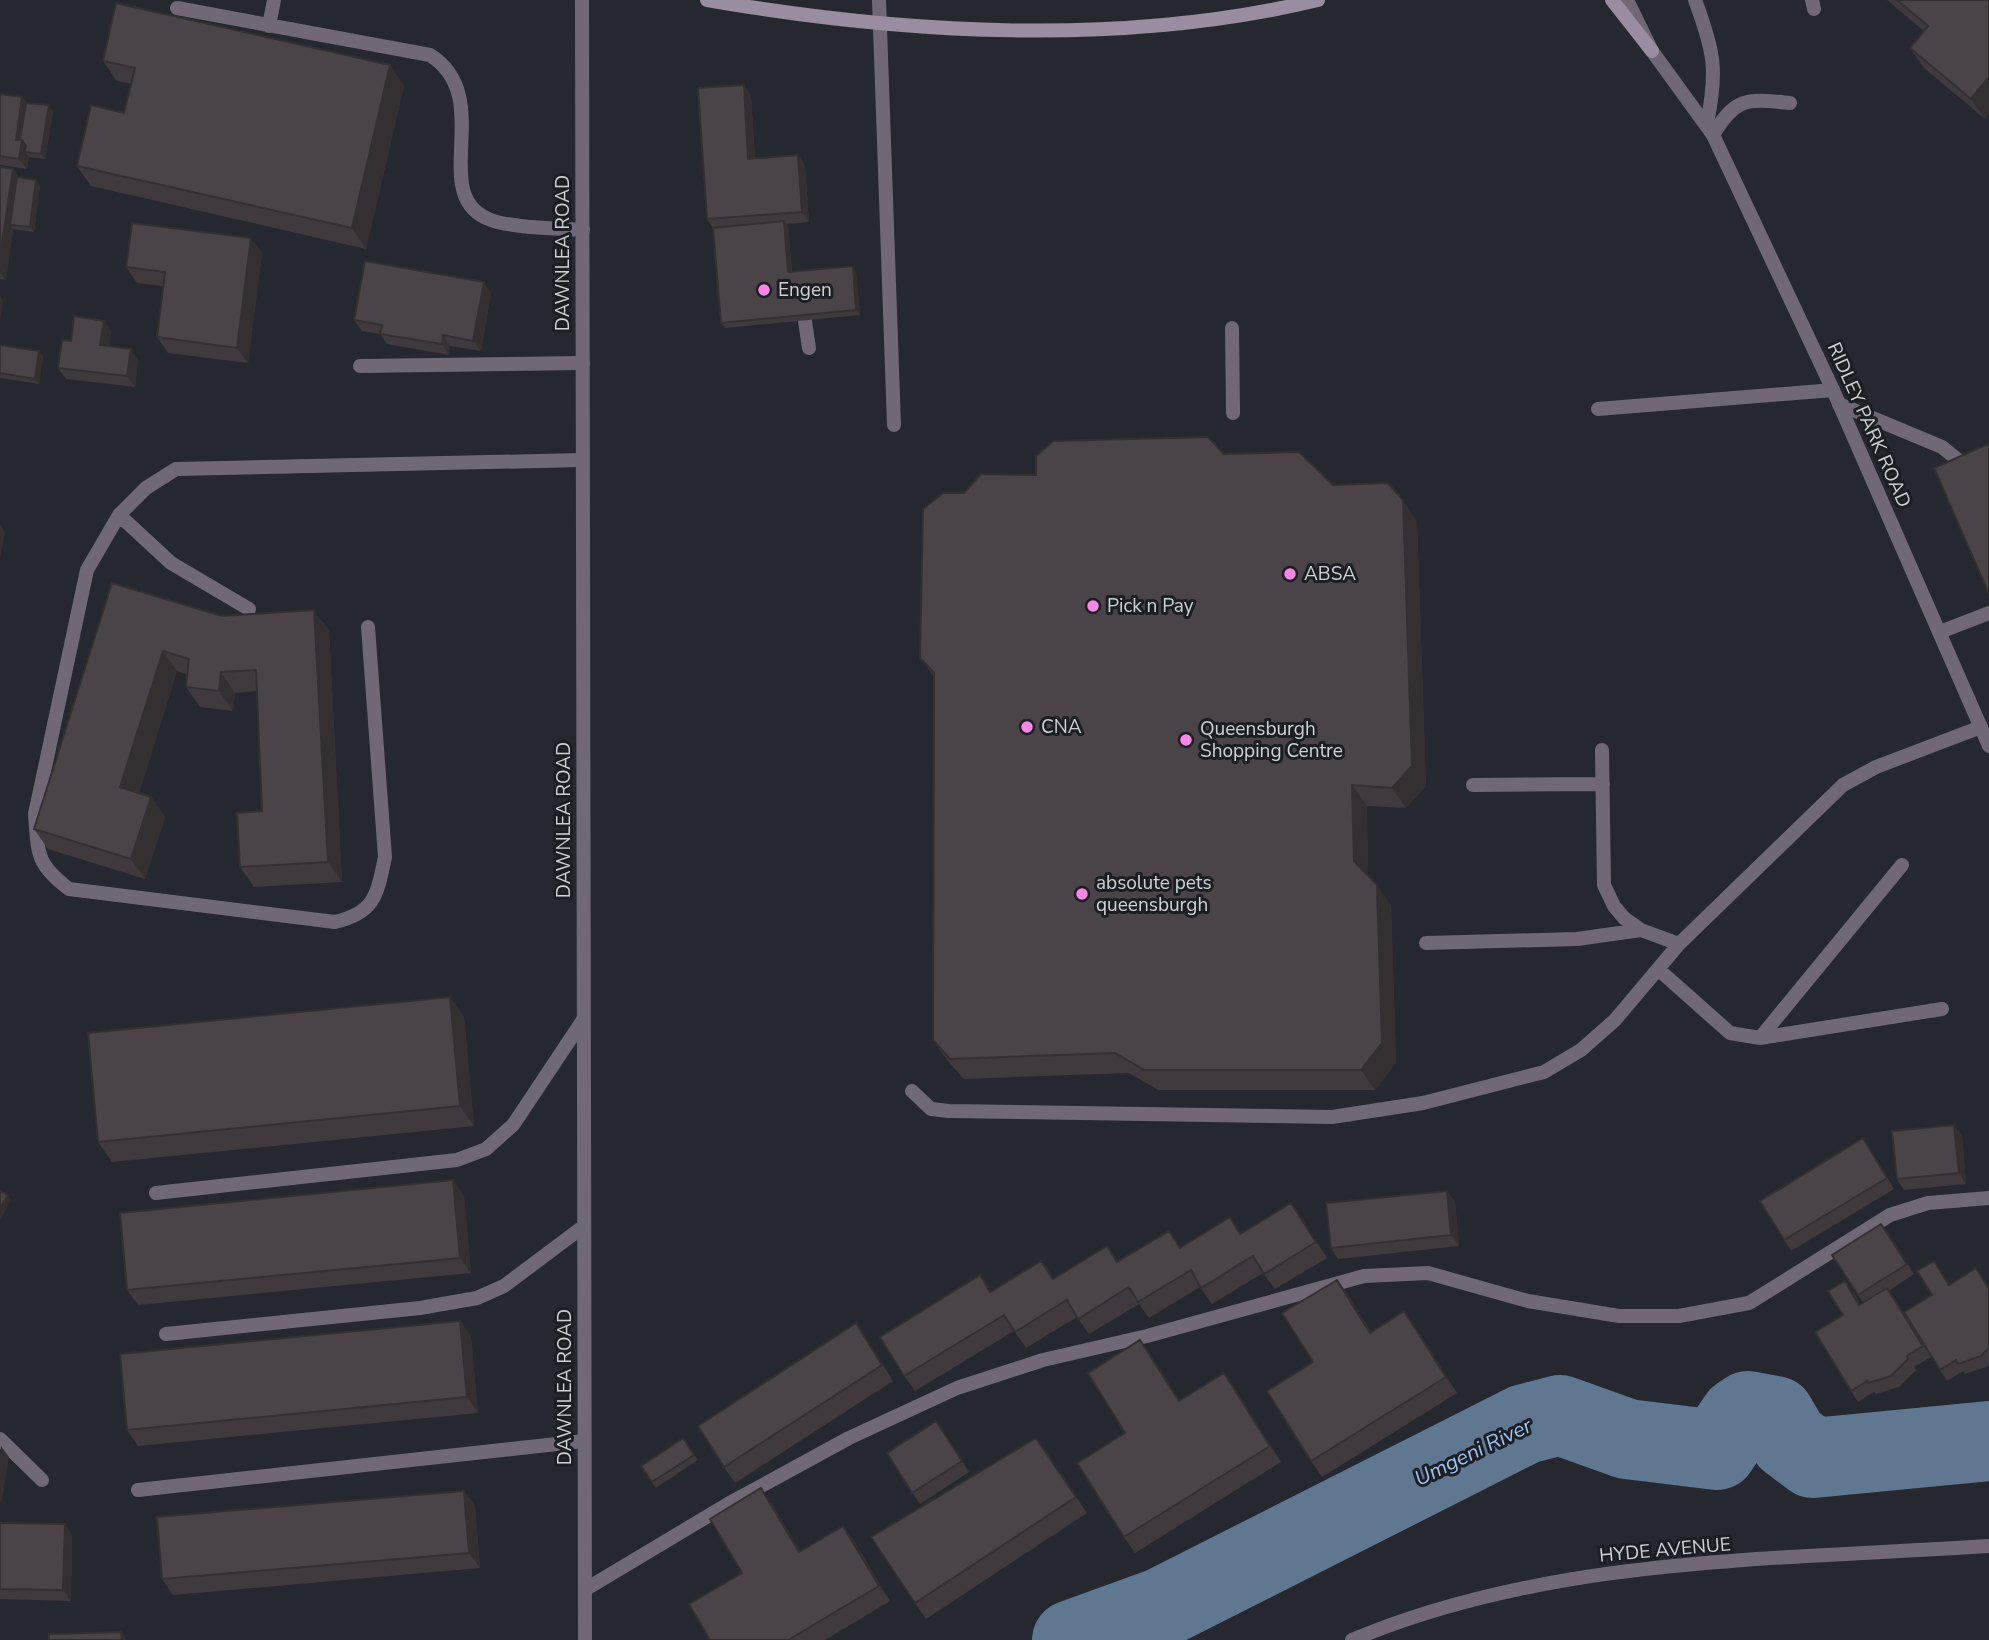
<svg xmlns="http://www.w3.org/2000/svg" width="1989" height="1640" viewBox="0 0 1989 1640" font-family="'Nunito Sans',sans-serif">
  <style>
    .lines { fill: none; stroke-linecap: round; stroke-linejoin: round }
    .river { stroke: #607791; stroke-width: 80 }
    .service { stroke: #716875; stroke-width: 14 }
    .minor { stroke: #716875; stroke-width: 14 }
    .tertiary { stroke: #716875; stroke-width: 14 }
    .secondary { stroke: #9a8ca1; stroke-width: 14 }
    .wall { fill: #403a3e }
    .shaded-wall { fill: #343032 }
    .building { fill: #4a4448; stroke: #343032; stroke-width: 2 }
    .poi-dot { fill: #fa87e7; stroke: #1b1f24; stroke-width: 2.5 }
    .labels { text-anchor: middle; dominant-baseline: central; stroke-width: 6; stroke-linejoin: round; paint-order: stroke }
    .street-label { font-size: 19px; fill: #cfd1d5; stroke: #1b1f24 }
    .poi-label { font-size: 19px; fill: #cfd1d5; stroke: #1b1f24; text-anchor: start }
    .water-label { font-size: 21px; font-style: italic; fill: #9bc4f3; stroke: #1b1f24 }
  </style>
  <rect width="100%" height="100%" fill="#25282e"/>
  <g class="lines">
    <path class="river" d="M1072,1640L1163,1607L1525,1424L1560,1415L1627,1439L1717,1450L1739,1417L1748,1411L1775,1416L1789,1440L1813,1458L1989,1441"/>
    <path class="service" d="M879,0L894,425
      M1812,0L1814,9
      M177,8L430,55C498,98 425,196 491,220C512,228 558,228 583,230
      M269,26L274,0
      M1713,135C1736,96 1748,99 1790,103
      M805,321L809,348
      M1232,328L1233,413
      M360,366L583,363
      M1839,404L1942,447L1969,469
      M1598,409L1833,390
      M119,515L171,563L249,609
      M368,627L385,857C377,894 376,912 335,922L69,889C36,864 38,854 35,814L87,570L119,515L146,488L176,469L582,460
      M1940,632L1989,613
      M1602,750L1604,885L1614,906L1624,918L1641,930L1679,944
      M1473,785L1603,784
      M1426,943L1577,939L1641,930
      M1658,969L1730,1033L1760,1038L1942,1009
      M1760,1038L1902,865
      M912,1091L931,1109L949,1111L1332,1117L1423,1103L1544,1072L1581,1050L1615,1020L1679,944L1843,785L1876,767L1981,727
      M156,1193L457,1160L486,1149L513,1125L583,1020
      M166,1334L420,1308L477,1298L504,1286L584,1226
      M0,1439L42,1480
      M138,1490L584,1441
      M586,1589L728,1504L849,1438L957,1388L1043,1360L1147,1336L1364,1276L1428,1273L1528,1301L1619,1316H1679L1749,1303L1890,1215L1928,1203L1989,1198"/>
    <path class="minor" d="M582,0L585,1640
      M1352,1640C1552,1556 1776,1560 1989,1546"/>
    <path class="tertiary" d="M1627,0L1652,51L1713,135L1833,390L1989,746
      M1695,0C1714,51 1718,70 1707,123"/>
    <path class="secondary" d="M707,0C903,34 1123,47 1318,0
      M1612,0L1652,51"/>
  </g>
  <path class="wall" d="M1887,0H1989L1985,119L1924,68L1910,48L1924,31Z
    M103,61L390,65L404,86L366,249L91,186L77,166L124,113L131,84L117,81Z
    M744,85L751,96L755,159L798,155L805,166L809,222L786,224L788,226L792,272H856L860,315L725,328L721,323L713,228L707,219Z
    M0,94L22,97L26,103L53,111L45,159L29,157L27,169L0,165Z
    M0,167L13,169L19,178L40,186L34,232L13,229L6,280L0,279Z
    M262,253L248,363L168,353L157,337L163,286L137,283L126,267Z
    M491,293L481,351L450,346L449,355L387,344L380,334L362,331L354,320Z
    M104,321L111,331L109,346L138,360L135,387L66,379L58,368L71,341Z
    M0,345L43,356L39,384L0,378Z
    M1224,454L1333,485L1417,521L1426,786L1406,808L1367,806L1368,876L1391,905L1396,1063L1375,1090H1158L1129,1073L964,1079L947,1060L933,1040L934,677L920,658L964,493L1036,475Z
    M112,583L222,616L314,610L329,631L342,882L254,887L240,867L262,811L257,691L235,693L233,711L200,707L186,687L188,675L177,671L139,793L151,797L165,817L145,879L48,849L34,829Z
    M450,997L464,1017L474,1126L112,1162L98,1142Z
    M1954,1125L1962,1136L1966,1184L1904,1190L1897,1179Z
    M1870,1149L1894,1189L1791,1251L1784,1240Z
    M1447,1191L1455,1202L1459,1246L1338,1259L1331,1248Z
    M464,1196L471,1273L138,1305L127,1290Z
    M1291,1203L1327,1258L1275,1289L1263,1273L1212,1304L1200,1287L1149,1318L1139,1304L1089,1334L1077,1317L1026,1348L1014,1331L915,1391L904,1376L991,1291L1054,1279L1107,1246L1118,1261L1241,1233Z
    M1881,1224L1914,1274L1889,1291L1931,1357L1914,1367L1916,1370L1899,1387L1876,1394L1874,1392L1858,1402L1851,1391L1843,1315L1853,1291L1860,1304L1863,1303L1858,1295Z
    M1976,1268L1989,1287V1366L1965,1374L1963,1371L1947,1381L1940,1370L1932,1295L1941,1271L1950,1284Z
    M1348,1295L1371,1332L1415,1327L1457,1393L1322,1477L1311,1461L1313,1362Z
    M460,1321L471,1337L478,1413L138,1446L127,1430Z
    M867,1339L893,1381L735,1483L724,1467Z
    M1151,1356L1180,1401L1224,1373L1281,1462L1135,1553L1124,1537L1125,1433Z
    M936,1421L969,1472L920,1504L887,1453Z
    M683,1438L698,1460L656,1488L641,1466Z
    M1036,1438L1087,1513L926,1619L915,1603Z
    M761,1488L772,1504L800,1551L854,1541L890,1601L825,1640H710L742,1573Z
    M464,1491L475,1506L480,1568L173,1595L162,1579Z
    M0,1523L65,1524L72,1535L71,1601L0,1599Z"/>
  <path class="shaded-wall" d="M390,65L404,86L366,249L352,228Z
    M1989,77V114L1985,119L1971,99Z
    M744,85L751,96L756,170L748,159Z
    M22,97L30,108V151L25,152L29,157L27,169L19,159L16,140Z
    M49,105L53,111L45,159L41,154Z
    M798,155L805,166L809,222L802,212Z
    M13,169L20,180L10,225L13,229L6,280L0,272V257Z
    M36,180L40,186L34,232L30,227Z
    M784,221L788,226L792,278L788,272Z
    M251,238L262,253L248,363L237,348Z
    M853,266L856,272L860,315L856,310Z
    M484,282L491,293L481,351L473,341Z
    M0,295L3,300L0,322Z
    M104,321L111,331L108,356L100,345Z
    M443,335L450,346L449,355L442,344Z
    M131,349L138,360L135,387L127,376Z
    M39,351L43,356L39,384L35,379Z
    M1403,500L1417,521L1426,786L1406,808L1392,788Z
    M0,524L5,532L0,559Z
    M314,610L329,631L342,882L328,862Z
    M163,651L177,671L134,808L120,787Z
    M221,672L235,693L233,711L219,691Z
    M1352,785L1367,806L1368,881L1354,861Z
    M151,797L165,817L145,879L131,859Z
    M1377,885L1391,905L1396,1063L1375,1090L1361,1070Z
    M450,997L464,1017L474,1126L460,1106Z
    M1954,1125L1962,1136L1966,1184L1959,1173Z
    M453,1180L464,1196L471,1273L460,1258Z
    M1447,1191L1455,1202L1459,1246L1451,1235Z
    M8,1195L11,1200L0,1221V1209Z
    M1291,1203L1302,1218L1327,1258L1316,1242Z
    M1337,1280L1348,1295L1381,1348L1370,1333Z
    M1887,1288L1894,1299L1931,1357L1923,1346Z
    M1404,1311L1415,1327L1457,1393L1446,1377Z
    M460,1321L471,1337L478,1413L467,1397Z
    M1140,1340L1151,1356L1190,1417L1179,1401Z
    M1224,1373L1235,1389L1281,1462L1270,1446Z
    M1,1446L9,1457L1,1504L0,1502V1453Z
    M761,1488L772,1504L810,1568L799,1552Z
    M464,1491L475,1506L480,1568L469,1553Z
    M65,1524L72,1535L71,1601L63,1590Z
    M843,1526L854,1541L890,1601L879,1586Z
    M121,1632L127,1640H122Z"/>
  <path class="building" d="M1897,0H1989V77L1971,99L1910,48L1928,26Z
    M116,3L390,65L352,228L77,166L91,105L124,113L135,68L103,61Z
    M744,85L748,159L798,155L802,212L707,219L698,88Z
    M0,94L22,97L16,140H22L19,159L0,156Z
    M26,103L49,105L41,154L25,152L26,146L22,140H20Z
    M0,167L13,169L0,257Z
    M17,177L36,180L30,227L10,225Z
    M784,221L788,272L853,266L856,310L721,323L713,228Z
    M132,223L251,238L237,348L157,337L165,272L126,267Z
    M365,261L484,282L473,341L443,335L442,344L380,334L382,325L354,320Z
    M74,316L104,321L100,345L131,349L127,376L58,368L62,340L71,341Z
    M0,345L39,351L35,379L0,373Z
    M1208,437L1224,454L1299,452L1333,485L1388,483L1403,500L1412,766L1392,788L1352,785L1354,861L1377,885L1382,1043L1361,1070H1144L1115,1053L950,1059L933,1040L934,673L920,658L923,509L943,493H964L981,474L1036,475V456L1053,441Z
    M1988,444L1989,445V594L1934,468Z
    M112,583L222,616L314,610L328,862L240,867L237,813L262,811L256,670L221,672L219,691L186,687L189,659L163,651L120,787L151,797L131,859L34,829Z
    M450,997L460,1106L98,1142L88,1033Z
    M1954,1125L1959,1173L1897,1179L1892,1131Z
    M1863,1138L1887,1178L1784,1240L1760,1201Z
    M453,1180L460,1258L127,1290L120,1213Z
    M0,1191L8,1195L0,1209Z
    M1447,1191L1451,1235L1331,1248L1326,1203Z
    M1291,1203L1316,1242L1264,1274L1253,1256L1201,1288L1191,1270L1138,1302L1129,1287L1078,1319L1067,1300L1015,1332L1004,1315L904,1376L880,1337L980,1275L990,1292L1041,1261L1053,1279L1107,1246L1117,1262L1169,1231L1180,1248L1230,1217L1240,1234Z
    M1881,1224L1907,1264L1858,1295L1832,1255Z
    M1934,1261L1949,1285L1976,1268L1989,1289V1348L1981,1356L1958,1364L1956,1360L1940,1370L1904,1312L1932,1295L1917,1271Z
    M1337,1280L1370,1333L1404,1311L1446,1377L1311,1461L1267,1391L1313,1362L1282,1313Z
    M1845,1281L1859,1305L1887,1288L1923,1346L1907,1356L1908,1359L1891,1376L1868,1383L1867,1381L1851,1391L1815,1332L1843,1315L1828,1291Z
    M460,1321L467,1397L127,1430L120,1354Z
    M856,1323L882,1365L724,1467L698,1426Z
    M1140,1340L1179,1401L1224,1373L1270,1446L1124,1537L1077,1463L1125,1433L1088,1373Z
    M936,1421L962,1461L912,1493L887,1453Z
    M683,1438L694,1455L652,1482L641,1466Z
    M1036,1438L1076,1497L915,1603L871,1537Z
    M761,1488L799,1552L843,1526L879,1586L788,1640H710L689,1604L742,1573L710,1519Z
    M464,1491L469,1553L162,1579L157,1517Z
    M0,1523L65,1524L63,1590L0,1589Z
    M121,1632L122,1640H49V1634Z"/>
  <g class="poi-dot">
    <circle cx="764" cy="290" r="7"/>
    <circle cx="1290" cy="574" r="7"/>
    <circle cx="1093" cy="606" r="7"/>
    <circle cx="1027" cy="727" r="7"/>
    <circle cx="1186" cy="740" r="7"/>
    <circle cx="1082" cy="894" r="7"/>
  </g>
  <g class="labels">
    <g class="street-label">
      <text transform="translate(563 253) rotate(-90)">DAWNLEA ROAD</text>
      <text transform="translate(1869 425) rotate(66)">RIDLEY PARK ROAD</text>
      <text transform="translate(564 820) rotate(-90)">DAWNLEA ROAD</text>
      <text transform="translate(565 1387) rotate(-90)">DAWNLEA ROAD</text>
      <text transform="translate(1665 1550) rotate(-5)">HYDE AVENUE</text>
    </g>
    <g class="poi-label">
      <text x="778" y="290">Engen</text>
      <text x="1304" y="574">ABSA</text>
      <text x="1107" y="606">Pick n Pay</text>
      <text x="1041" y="727">CNA</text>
      <text x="1200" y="729">Queensburgh<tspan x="1200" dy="22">Shopping Centre</tspan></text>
      <text x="1096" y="883">absolute pets<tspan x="1096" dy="22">queensburgh</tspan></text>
    </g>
    <g class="water-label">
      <text transform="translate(1473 1452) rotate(-26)">Umgeni River</text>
    </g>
  </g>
</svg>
